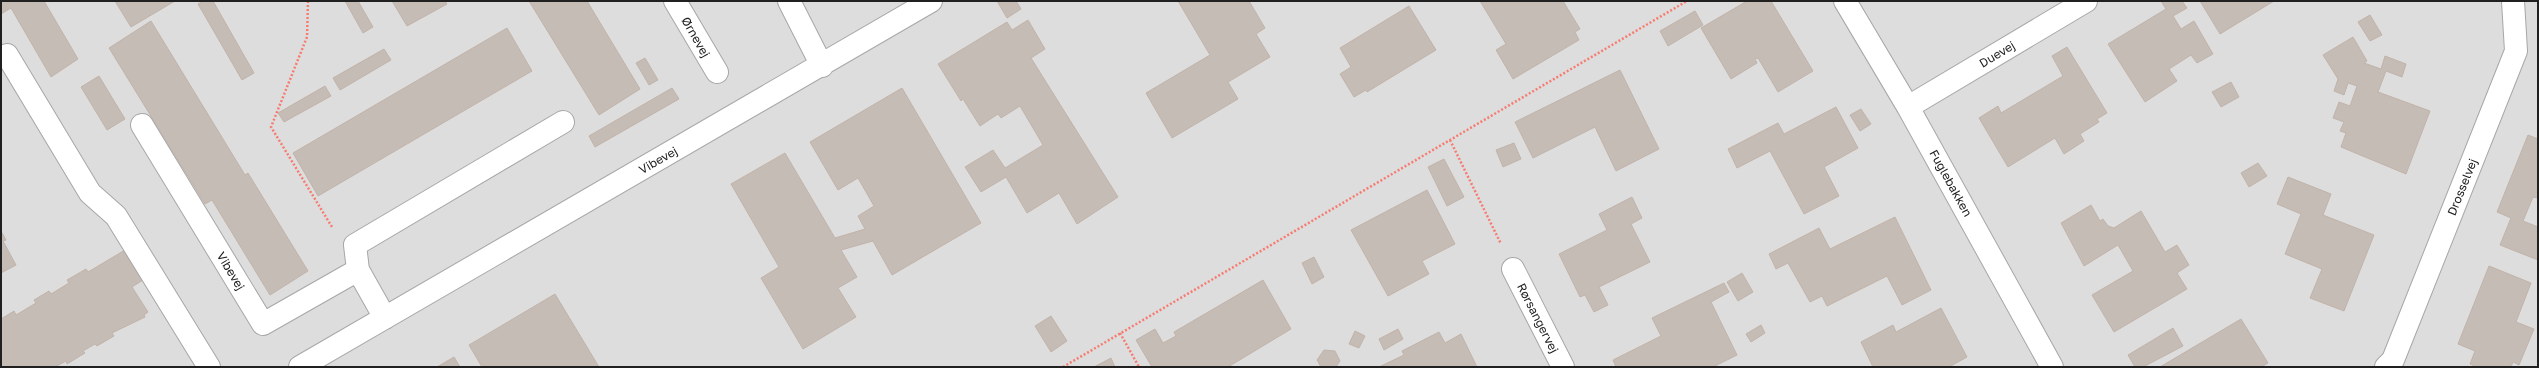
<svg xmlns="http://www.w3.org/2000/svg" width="2539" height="368" viewBox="0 0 2539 368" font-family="'Golos Text',sans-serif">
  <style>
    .residential { fill: #dedddd }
    .building { fill: #c5bcb6; stroke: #c1b3a9 }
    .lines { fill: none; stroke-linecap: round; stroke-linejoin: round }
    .minor-casing { stroke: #a7a7a7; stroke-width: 24 }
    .path { stroke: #f67c71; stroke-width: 2.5; stroke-dasharray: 2 2; stroke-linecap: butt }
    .minor { stroke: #fff; stroke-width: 22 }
    .labels { text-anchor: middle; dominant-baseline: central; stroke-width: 3; stroke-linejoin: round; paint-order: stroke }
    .street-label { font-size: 12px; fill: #202020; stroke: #fff }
  </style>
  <rect width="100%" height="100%" fill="#f0ece6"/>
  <path class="residential" d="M1,1H2538V367H1Z"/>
  <path class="building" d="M1,1H44L78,59L51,77L11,8L1,14Z
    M115,1H175L131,27Z
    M204,1H213L254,73L242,80L198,4Z
    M345,1H358L373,27L363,33Z
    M392,1H445L447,4L407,26Z
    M529,1H587L640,89L599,115Z
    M997,1H1016L1021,9L1007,18Z
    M1178,1H1249L1265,28L1256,34L1270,57L1228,82L1238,99L1172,138L1146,93L1210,55Z
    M1480,1H1563L1580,29L1575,32L1579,40L1513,79L1496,50L1506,44Z
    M1747,1H1771L1813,71L1778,92L1758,58L1755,59L1757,63L1731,79L1701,28Z
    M2161,1H2182L2187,8L2173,16L2181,29L2194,21L2213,54L2197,63L2191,55L2169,69L2177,81L2145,102L2108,44L2166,9Z
    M2200,1H2274L2220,34Z
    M1409,6L1436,50L1367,92L1366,90L1354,97L1340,74L1351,67L1340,48Z
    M1695,11L1703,25L1668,46L1660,31Z
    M2370,15L2382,35L2370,41L2358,22Z
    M1028,20L1045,49L1031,58L1118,197L1077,224L1059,193L1027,213L1006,177L981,192L965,167L993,150L1005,168L1043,145L1020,106L1001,118L998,114L980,126L963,99L961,101L938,64L1007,22L1012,30Z
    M151,21L245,175L248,173L308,271L270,295L212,200L205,204L109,48Z
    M507,28L532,71L318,196L293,153Z
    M2353,37L2367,61L2364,63L2381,69L2385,56L2406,64L2402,77L2386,71L2378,92L2430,111L2406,174L2341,147L2346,133L2340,131L2344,122L2333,118L2339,102L2350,106L2357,86L2348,83L2344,95L2334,91L2338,79L2323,55Z
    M2067,47L2107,113L2097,119L2099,122L2080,134L2084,141L2064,154L2055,138L2008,167L1979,118L1998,106L2001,113L2063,76L2052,56Z
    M384,49L391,60L340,90L333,78Z
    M645,58L658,80L649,85L636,63Z
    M1620,70L1659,149L1616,171L1595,127L1533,158L1515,122Z
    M99,76L125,119L107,130L81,87Z
    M2231,82L2239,97L2221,107L2212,92Z
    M325,86L331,96L284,122L278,113Z
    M672,88L679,99L595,147L589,136Z
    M902,88L981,223L892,275L873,241L841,250L857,277L838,288L856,317L803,349L761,278L779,267L731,184L785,153L835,238L865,229L858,216L874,206L858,178L838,190L810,142Z
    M1836,107L1858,148L1824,167L1839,196L1804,214L1770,151L1737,168L1728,149L1778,123L1784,134Z
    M1861,109L1871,124L1860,131L1850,115Z
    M2528,135L2538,139V198L2533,197L2523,221L2538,227V260L2500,245L2511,218L2497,212Z
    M1514,143L1521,159L1503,167L1496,150Z
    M1444,159L1464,197L1447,206L1428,167Z
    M2258,163L2267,176L2249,187L2241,173Z
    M2288,177L2331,194L2323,215L2374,235L2344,311L2310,298L2322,269L2285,254L2301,214L2277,204Z
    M1427,190L1455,244L1422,261L1429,274L1388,296L1351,230Z
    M1632,197L1642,218L1631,224L1650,262L1599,287L1608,305L1594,312L1585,295L1580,297L1559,254L1607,230L1599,214Z
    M2091,205L2100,221L2103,219L2108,226L2114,228L2141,211L2165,252L2177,245L2189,265L2177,273L2187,289L2114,332L2092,295L2133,271L2118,245L2084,266L2061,223Z
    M1895,217L1931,290L1902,305L1887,276L1827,306L1822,296L1810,302L1788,263L1776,269L1769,254L1819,228L1830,249Z
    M1,231L6,240L3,241L16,265L1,273Z
    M125,250L143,280L132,287L148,312L144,315L145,317L112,333L114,336L97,346L95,344L83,351L85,353L67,364L66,361L55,367H1V319L14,311L16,315L36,303L34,300L49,291L51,294L69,283L67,280L86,269L88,272Z
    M1314,257L1324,277L1312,284L1302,263Z
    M2489,266L2531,283L2516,322L2534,329L2519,365L2513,362L2511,367H2477L2470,364L2475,351L2458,344Z
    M1742,273L1753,292L1738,301L1727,282Z
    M1263,280L1291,329L1228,367H1152L1136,340L1155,329L1163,343L1176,336L1174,332Z
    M1724,283L1729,292L1711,302L1737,355L1713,367H1616L1613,360L1661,336L1652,318Z
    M555,294L599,367H482L469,345Z
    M1941,308L1967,357L1949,367H1873L1861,342L1893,325L1896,332Z
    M1051,316L1067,341L1051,352L1035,326Z
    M2241,319L2268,363L2261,367H2160Z
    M1761,325L1765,333L1751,342L1746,334Z
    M2173,328L2183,346L2143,367H2135L2128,355Z
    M1398,329L1403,339L1384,350L1379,339Z
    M1355,331L1365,336L1359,348L1349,344Z
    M1439,332L1445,343L1461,334L1477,367H1379L1404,355L1402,351Z
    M1324,350L1335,351L1340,361L1336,367H1321L1317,360Z
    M454,357L460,367H437Z
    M1111,358L1115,367H1094Z"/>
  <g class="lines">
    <defs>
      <path id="minor" d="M675,1L717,72
        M789,1L822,66
        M1845,1L1908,107L2052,367
        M7,55L90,193L116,216L209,367
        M1908,107L2086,1
        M142,125L263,324L358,270L355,245L563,122
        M1513,269L1563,367
        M358,270L385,318
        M300,367L931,1
        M2386,367L2393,360L2516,51L2513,1"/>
    </defs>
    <use href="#minor" class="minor-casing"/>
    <path class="path" d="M308,1L307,37L271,127L332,227
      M1450,140L1501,244
      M1120,333L1139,367
      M1063,367L1687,1"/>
    <use href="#minor" class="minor"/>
  </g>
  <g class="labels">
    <g class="street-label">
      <text transform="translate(696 37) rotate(60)">Ørnevej</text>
      <text transform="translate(1997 54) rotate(-31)">Duevej</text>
      <text transform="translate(658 160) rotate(-30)">Vibevej</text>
      <text transform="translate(1951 183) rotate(61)">Fuglebakken</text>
      <text transform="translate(2462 187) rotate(-68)">Drosselvej</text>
      <text transform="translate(231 271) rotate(59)">Vibevej</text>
      <text transform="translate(1538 318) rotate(63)">Rørsangervej</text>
    </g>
  </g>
  <rect width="2539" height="368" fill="none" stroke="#202020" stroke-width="4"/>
</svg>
